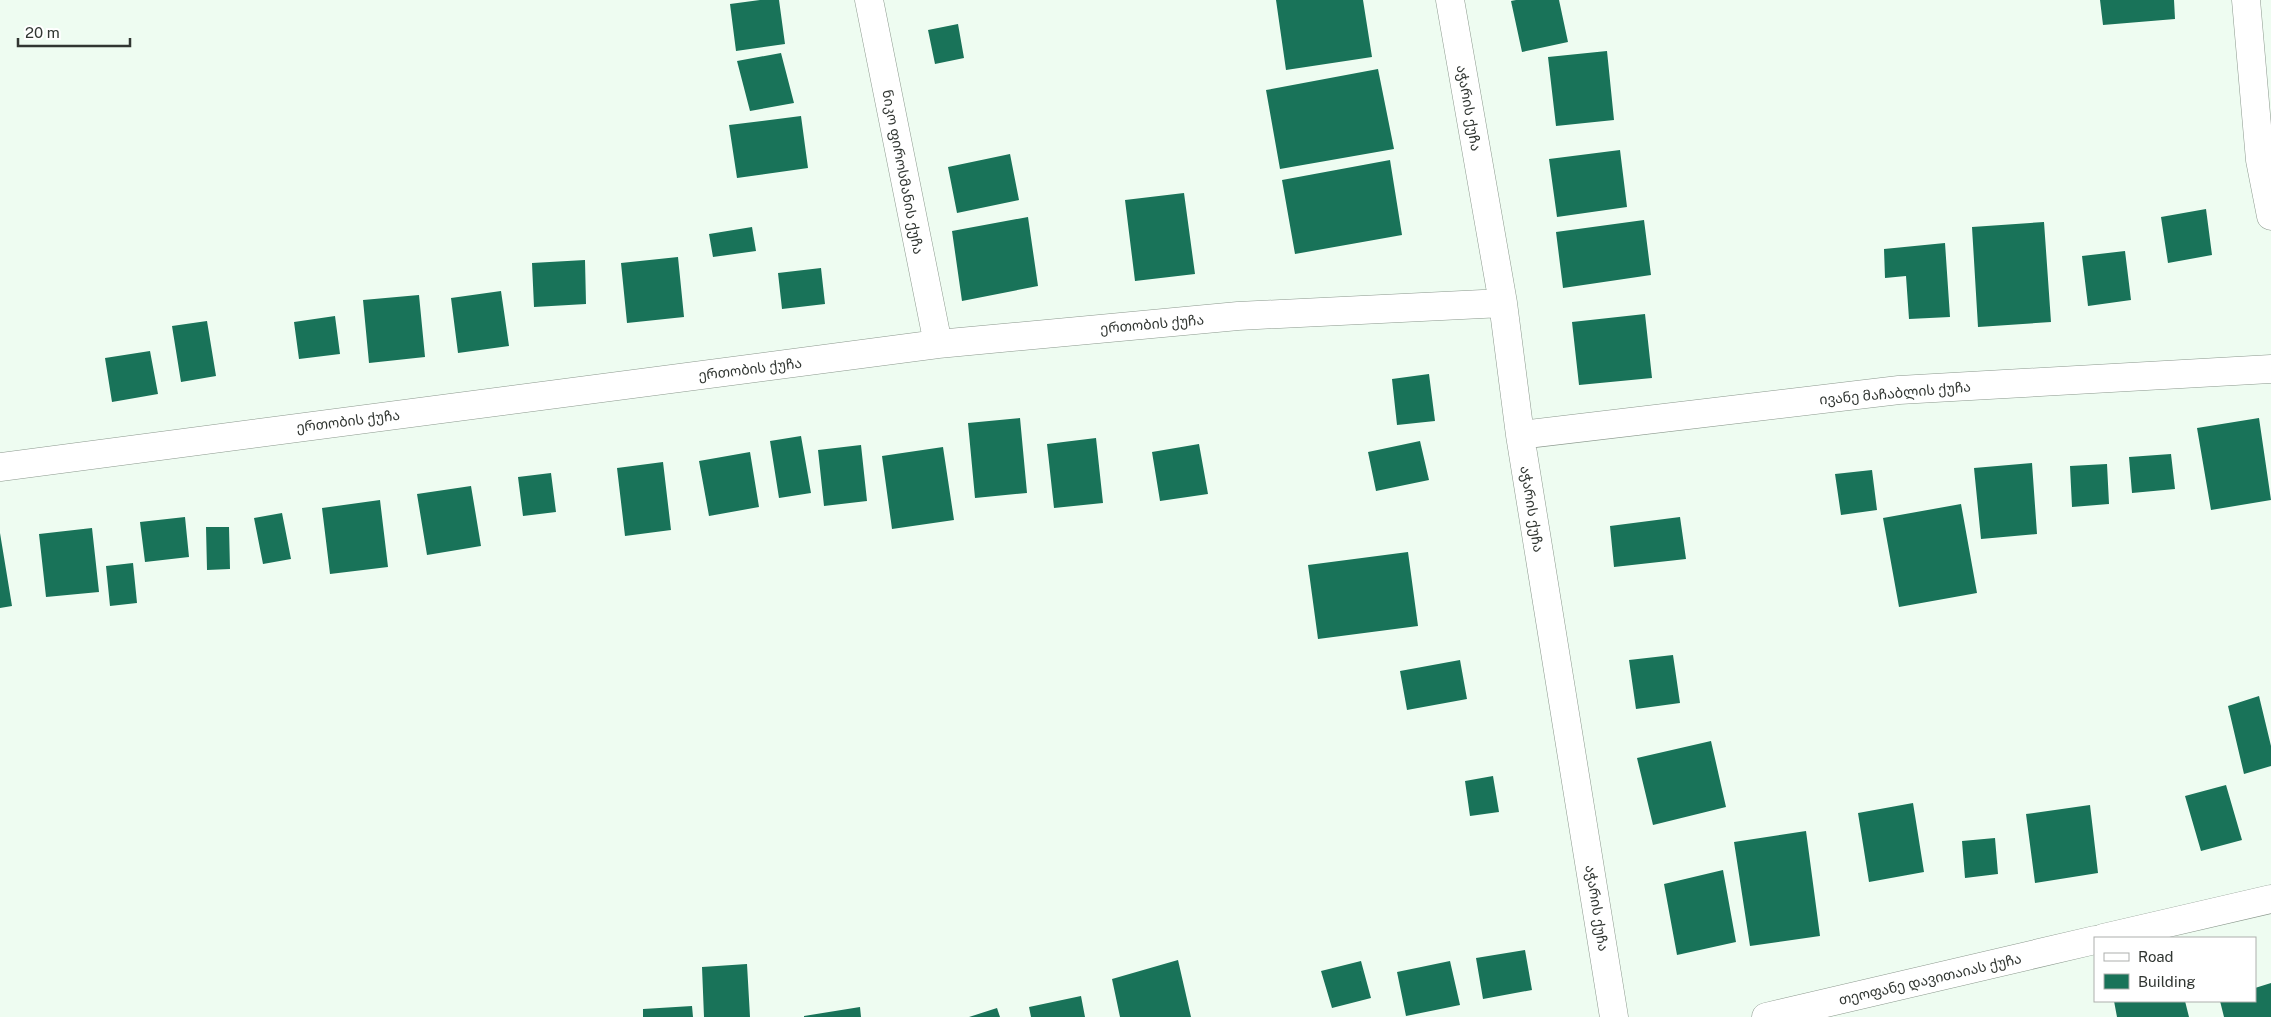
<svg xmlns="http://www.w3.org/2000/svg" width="2271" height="1017" viewBox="0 0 2271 1017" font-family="'Public Sans','Noto Sans Georgian',sans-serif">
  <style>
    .building { fill: #197359 }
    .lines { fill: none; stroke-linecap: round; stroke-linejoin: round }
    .street-casing { stroke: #8b988d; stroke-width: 29 }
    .street { stroke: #fff; stroke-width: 28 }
    .labels { text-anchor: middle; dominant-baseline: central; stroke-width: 5; stroke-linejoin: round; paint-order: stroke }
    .street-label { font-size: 14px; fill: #313632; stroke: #fff }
  </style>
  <rect width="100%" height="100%" fill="#eefcf1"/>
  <path class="building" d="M760,0H779L785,44L736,51L730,4Z
    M1276,0H1363L1372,57L1286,70Z
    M1516,0H1559L1568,42L1522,52L1511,1Z
    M2100,0H2174L2175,19L2103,25Z
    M958,24L964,58L935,64L928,30Z
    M1607,51L1614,120L1556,126L1548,57Z
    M781,53L794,103L750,111L737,61Z
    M1378,69L1394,149L1280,169L1266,90Z
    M801,116L808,168L737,178L729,125Z
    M1620,150L1627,207L1557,217L1549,159Z
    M1010,154L1019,200L957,213L948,167Z
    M1390,160L1402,235L1295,254L1282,180Z
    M1184,193L1195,274L1135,281L1125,200Z
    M2206,209L2212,255L2168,263L2161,217Z
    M1028,217L1038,286L962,301L952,231Z
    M1644,220L1651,275L1563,288L1556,232Z
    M2044,222L2051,322L1978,327L1972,227Z
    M752,227L756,251L713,257L709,234Z
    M1945,243L1950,317L1909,319L1906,276L1885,278L1884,249Z
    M2125,251L2131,300L2088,306L2082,256Z
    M678,257L684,317L627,323L621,263Z
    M585,260L586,304L534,307L532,263Z
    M821,268L825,304L782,309L778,273Z
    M501,291L509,346L458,353L451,298Z
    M419,295L425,357L369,363L363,300Z
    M1645,314L1652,378L1579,385L1572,322Z
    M335,316L340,354L299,359L294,322Z
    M207,321L216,376L181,382L172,326Z
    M150,351L158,394L112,402L105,358Z
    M1429,374L1435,421L1397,425L1392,379Z
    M1020,418L1027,493L975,498L968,423Z
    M2259,418L2271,500L2211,510L2197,428Z
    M801,436L811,493L779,498L770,441Z
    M1096,438L1103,503L1054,508L1047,444Z
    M1420,441L1429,480L1376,491L1368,452Z
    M1199,444L1208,494L1160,501L1152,452Z
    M861,445L867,501L824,506L818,450Z
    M943,447L954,520L892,529L882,456Z
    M750,452L759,507L709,516L699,461Z
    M2171,454L2175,489L2132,493L2129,457Z
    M663,462L671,530L625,536L617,468Z
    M2032,463L2037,534L1981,539L1974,468Z
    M2107,464L2109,504L2072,507L2070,466Z
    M1872,470L1877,510L1841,515L1835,474Z
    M551,473L556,512L523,516L518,477Z
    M471,486L481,546L427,555L417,494Z
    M380,500L388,567L330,574L322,508Z
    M1961,504L1977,593L1899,607L1883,518Z
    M282,513L291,559L263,564L254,518Z
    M185,517L189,557L145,562L140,522Z
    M1680,517L1686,559L1614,567L1610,526Z
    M206,527H229L230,569L207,570Z
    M92,528L99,592L46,597L39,534Z
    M0,533L12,606L0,608Z
    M1408,552L1418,626L1318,639L1308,565Z
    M133,563L137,603L110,606L106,566Z
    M1673,655L1680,703L1636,709L1629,660Z
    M1460,660L1467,699L1407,710L1400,671Z
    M2259,696L2271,746V766L2244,774L2228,706Z
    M1711,741L1726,807L1653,825L1637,758Z
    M1493,776L1499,812L1470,816L1465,781Z
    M2226,785L2242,840L2201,851L2185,796Z
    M1913,803L1924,872L1869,882L1858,813Z
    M2090,805L2098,873L2035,883L2026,814Z
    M1806,831L1820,936L1750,946L1734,842Z
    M1995,838L1998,874L1965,878L1962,841Z
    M1723,870L1736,942L1677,955L1664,884Z
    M1525,950L1532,990L1483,999L1476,958Z
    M1178,960L1191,1017H1120L1112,979Z
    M1361,961L1371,998L1332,1008L1321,971Z
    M1450,961L1460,1005L1406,1016L1397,972Z
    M747,964L750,1017H704L702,967Z
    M2271,983V1017H2224L2220,1001H2255V988Z
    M1081,996L1085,1017H1031L1029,1007Z
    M2114,1001H2185L2189,1017H2117Z
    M692,1006L693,1017H643V1009Z
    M860,1007L861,1017H804V1016Z
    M997,1008L1000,1017H969Z"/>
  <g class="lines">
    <defs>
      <path id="street" d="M869,0L938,344
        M1450,0L1503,303L1520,435L1614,1017
        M2246,0L2260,160L2271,216
        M1520,435L1899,390L2271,369
        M0,467L938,344L1238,316L1503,303
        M2103,938L2271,899
        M1766,1017L2095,940"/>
    </defs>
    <use href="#street" class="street-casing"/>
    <use href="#street" class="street"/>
  </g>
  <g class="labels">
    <g class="street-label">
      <text transform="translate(1469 108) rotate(80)">აჭარის ქუჩა</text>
      <text transform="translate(903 172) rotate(79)">ნიკო ფიროსმანის ქუჩა</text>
      <text transform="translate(1152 324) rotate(-5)">ერთობის ქუჩა</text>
      <text transform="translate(750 369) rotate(-7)">ერთობის ქუჩა</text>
      <text transform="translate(1895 393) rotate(-5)">ივანე მაჩაბლის ქუჩა</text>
      <text transform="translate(348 421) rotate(-7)">ერთობის ქუჩა</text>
      <text transform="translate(1532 509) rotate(81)">აჭარის ქუჩა</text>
      <text transform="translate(1597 908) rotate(81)">აჭარის ქუჩა</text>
      <text transform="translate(1930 979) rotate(-13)">თეოფანე დავითაიას ქუჩა</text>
    </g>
  </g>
  <rect x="2094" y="937" width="162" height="65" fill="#ffffff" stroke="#adafad"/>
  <rect x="2104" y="953" width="25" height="8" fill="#ffffff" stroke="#adafad"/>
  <text x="2138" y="962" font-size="15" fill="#313632">Road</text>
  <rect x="2104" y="974" width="25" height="15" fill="#197359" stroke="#adafad"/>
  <text x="2138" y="987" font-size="15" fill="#313632">Building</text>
  <path d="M18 38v8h112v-8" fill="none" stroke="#313632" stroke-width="2.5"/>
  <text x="25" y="38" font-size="15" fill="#313632" stroke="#ffffff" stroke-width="4" paint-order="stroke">20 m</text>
</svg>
